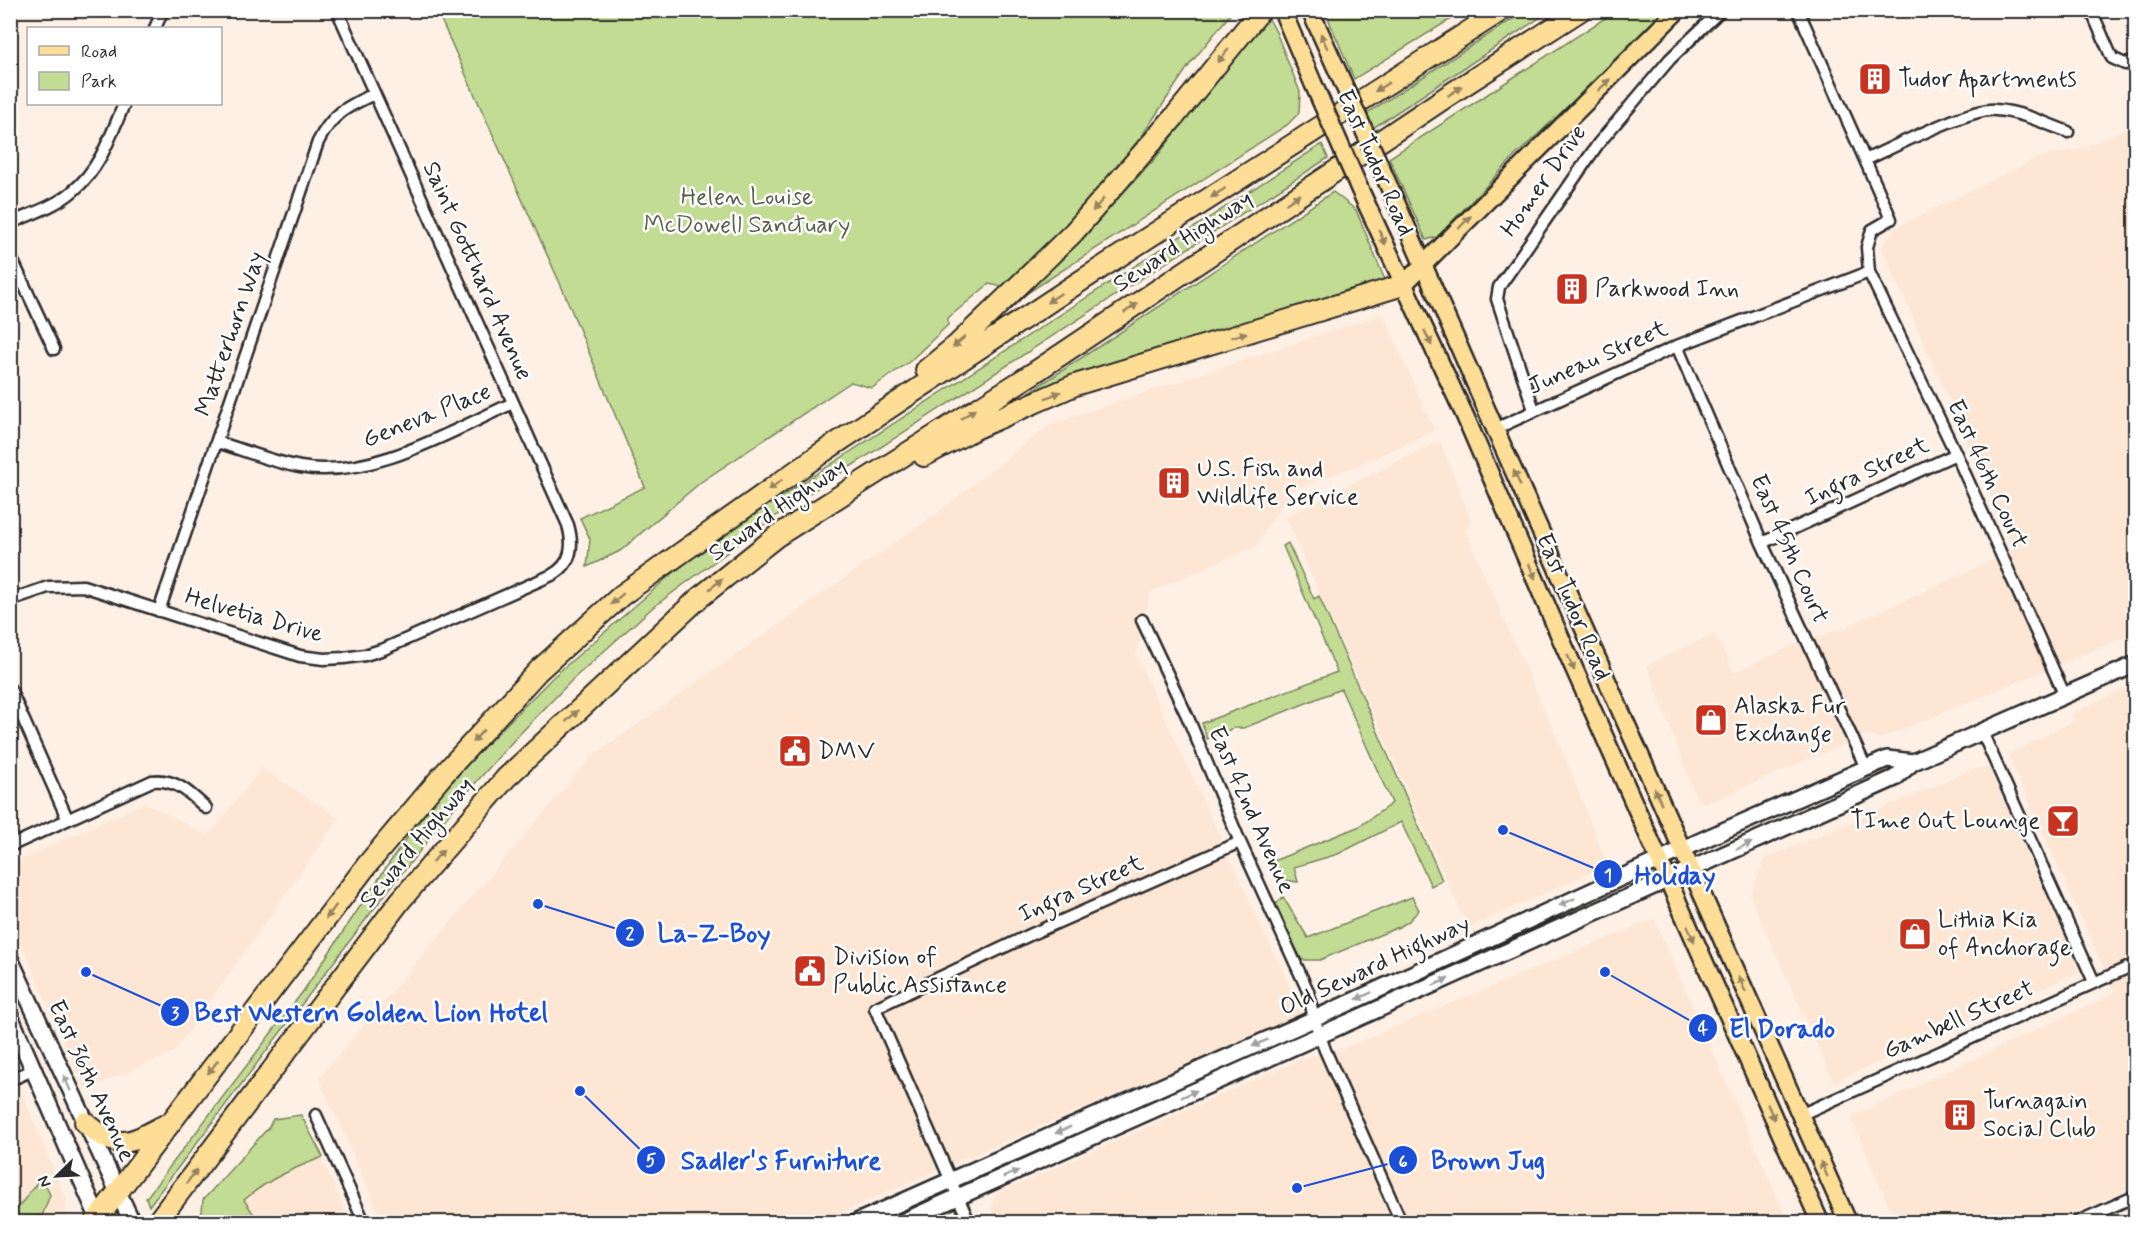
<svg xmlns="http://www.w3.org/2000/svg" width="2146" height="1233" viewBox="0 0 2146 1233" font-family="Mynerve,sans-serif">
  <style>
    .built { fill: #fde6d3 }
    .green { fill: #c3dc93; stroke: #77845f; stroke-width: 1.5 }
    .lines { fill: none; stroke-linecap: round; stroke-linejoin: round }
    .street-casing { stroke: #2b2b2b; stroke-width: 15 }
    .secondary-casing { stroke: #2b2b2b; stroke-width: 20 }
    .primary-casing { stroke: #2b2b2b; stroke-width: 21 }
    .highway-casing { stroke: #2b2b2b; stroke-width: 24 }
    .street { stroke: #fff; stroke-width: 10 }
    .secondary { stroke: #fff; stroke-width: 15 }
    .primary { stroke: #fedd96; stroke-width: 16 }
    .highway { stroke: #fedd96; stroke-width: 20 }
    .primary-bridge-casing { stroke: #2b2b2b; stroke-width: 21; stroke-linecap: butt }
    .primary-bridge { stroke: #fedd96; stroke-width: 16 }
    .oneway { fill: #948460 }
    .oneway2 { fill: #a0a0a0 }
    .labels { text-anchor: middle; dominant-baseline: central; stroke-width: 5; stroke-linejoin: round; paint-order: stroke }
    .poi-label { font-size: 24px; fill: #2b2b2b; stroke: #fff; text-anchor: start }
    .street-label { font-size: 24px; fill: #2b2b2b; stroke: #fff }
    .park-label { font-size: 24px; fill: #59604a; stroke: #fff }
    .leader { fill: none; stroke: #1d4ed8; stroke-width: 2 }
    .callout-dot { fill: #1d4ed8; stroke: #fff; stroke-width: 2 }
    .mark-label { font-size: 18px; text-anchor: middle; font-weight: bold; fill: #fff }
    .callout-label { font-size: 26px; text-anchor: middle; font-weight: bold; fill: #1d4ed8; stroke: #fff; stroke-width: 5; stroke-linejoin: round; paint-order: stroke }
  </style>
  <rect width="100%" height="100%" fill="#fef0e5"/>
  <filter id="ink" filterUnits="userSpaceOnUse"><feTurbulence type="fractalNoise" baseFrequency=".0167" numOctaves="2"/><feDisplacementMap in="SourceGraphic" scale="12" xChannelSelector="R" yChannelSelector="G"/><feConvolveMatrix kernelMatrix="1 2 1 2 8 2 1 2 1" color-interpolation-filters="sRGB"/></filter>
  <g filter="url(#ink)">
    <path class="built" d="M2135,125V633L1879,739L1867,734L1707,803L1698,801L1647,665L1715,634L1734,673L1795,645L1842,629L1991,561L2014,549L1882,247L1895,228L2040,157L2077,150Z
      M1383,314L1434,430L1368,461L1290,491L1256,546L1150,592L1136,656L1303,1016L925,1175L820,1222H383L319,1078L591,757L936,514L1051,424Z
      M1440,441L1471,520L1465,531L1566,760L1607,865L1468,928L1286,517Z
      M2135,684V1187L2052,1222H1896L1851,1117L2115,993L2008,755L2074,721L2073,713Z
      M261,768L339,818L174,1052L85,1090L11,919V864L145,803L209,836Z
      M1989,768L2080,971L1834,1082L1750,896L1765,859L1974,769Z
      M1654,919L1788,1222H998L992,1209L996,1194L1307,1057L1342,1049Z
      M10,1065L67,1201L61,1222H11Z
      M313,1140L350,1222H218L233,1200Z"/>
    <path class="green" d="M437,11H1233L1190,64L1143,134L1075,222L1015,273L1003,287L989,284L948,318V325L909,362L872,388L851,382L701,482L620,551L587,567L590,539L580,518L645,487L563,290Z
      M1325,11H1464L1354,79Z
      M1525,11H1550L1373,128L1367,113Z
      M1616,11H1669L1515,156L1437,237L1426,240L1389,158Z
      M1269,19L1276,32L1300,92L1299,113L1287,125L1015,301L1081,237L1154,160L1259,26Z
      M1322,144L1328,158L791,505L652,608L573,679L513,741L462,798L383,897L149,1206L146,1198L304,990L390,862L430,806L481,750L553,677L666,579L712,542Z
      M1333,192L1356,210L1385,280L1082,375L1032,396L1022,397Z
      M1288,543L1314,599L1319,596L1442,880L1431,886L1401,822L1338,854L1294,867L1298,882L1278,879L1271,862L1360,826L1392,803L1341,689L1244,728H1234L1207,739L1202,723L1337,672L1283,546Z
      M1283,897L1308,938L1412,897L1419,910L1409,921L1401,926L1320,960H1302L1274,906Z
      M301,1115L323,1157C294,1168 268,1179 244,1200L259,1222H201L203,1200L269,1127L273,1119Z
      M42,1176L50,1195L42,1216H34L33,1222H11V1217Z"/>
    <g class="lines">
      <defs>
        <path id="street" d="M1798,10L1865,160
          M2091,10L2112,58L2125,64L2136,62
          M155,28L163,10
          M10,223C31,214 56,206 73,191C100,169 111,135 124,104
          M10,255L54,349
          M1869,272L1956,454L2065,696
          M1677,346L1762,543L1866,768
          M1534,410L1497,299L1499,287L1598,144L1670,59L1721,10
          M1495,429L1677,346L1869,272L1867,247L1872,230L1891,219L1865,160C1892,148 1971,107 1996,110C2021,112 2045,123 2068,132
          M217,442C244,450 272,462 300,467C370,480 451,431 513,403
          M1762,543L1956,454
          M10,600L48,587L83,586L300,656L324,659L344,658L365,655L384,649L552,575C572,564 574,546 568,525L337,10
          M159,611L318,142C332,114 346,107 374,94
          M1142,620L1188,718L1240,842L1308,991L1314,1019L1325,1050L1401,1222
          M10,689L67,818
          M1982,732L2094,982
          M10,846L152,781C175,778 190,793 206,808
          M10,1080L33,1070
          M316,1115L364,1222
          M1800,1115L2136,964
          M969,1222L875,1008L1034,933L1240,842
          M2077,1222L2136,1196"/>
        <path id="secondary" d="M10,959L132,1222
          M10,1016L100,1222
          M857,1222L1314,1019L1707,838L1887,759L1913,762
          M902,1222L1895,778L1913,762L1920,759L2136,664"/>
        <path id="primary" d="M1282,10L1313,83
          M1310,10L1338,72
          M1384,175L1495,429L1848,1222
          M1360,190L1465,416L1565,648L1820,1222
          M1403,285L1678,10"/>
        <path id="highway" d="M926,370L958,344L1073,233L1175,116L1261,10
          M924,456L979,427L1075,385L1403,285
          M85,1122C118,1152 129,1144 165,1125
          M95,1222L367,865L442,776L539,670L622,595L823,452L1076,284L1502,10
          M157,1222L400,901L506,778L699,598L777,536L1035,372L1452,93L1581,10"/>
      </defs>
      <use href="#street" class="street-casing"/>
      <use href="#secondary" class="secondary-casing"/>
      <use href="#primary" class="primary-casing"/>
      <use href="#highway" class="highway-casing"/>
      <use href="#street" class="street"/>
      <use href="#secondary" class="secondary"/>
      <use href="#primary" class="primary"/>
      <use href="#highway" class="highway"/>
      <defs>
        <path id="primary-bridge" d="M1338,72L1384,175
          M1313,83L1360,190"/>
      </defs>
      <use href="#primary-bridge" class="primary-bridge-casing"/>
      <use href="#primary-bridge" class="primary-bridge"/>
    </g>
    <defs><path id="oneway-solid" d="M-6-.8H1V-3.2L6.5 0L1 3.2V.8H-6Z" transform="scale(1.5)"/></defs>
    <g class="oneway">
      <use href="#oneway-solid" transform="translate(1324 41) rotate(-114)"/>
      <use href="#oneway-solid" transform="translate(1223 56) rotate(129)"/>
      <use href="#oneway-solid" transform="translate(1604 85) rotate(-45)"/>
      <use href="#oneway-solid" transform="translate(1382 87) rotate(147)"/>
      <use href="#oneway-solid" transform="translate(1455 91) rotate(-33)"/>
      <use href="#oneway-solid" transform="translate(1218 193) rotate(147)"/>
      <use href="#oneway-solid" transform="translate(1293 199) rotate(-34)"/>
      <use href="#oneway-solid" transform="translate(1098 205) rotate(131)"/>
      <use href="#oneway-solid" transform="translate(1465 222) rotate(-45)"/>
      <use href="#oneway-solid" transform="translate(1382 237) rotate(66)"/>
      <use href="#oneway-solid" transform="translate(1054 298) rotate(146)"/>
      <use href="#oneway-solid" transform="translate(1131 308) rotate(-34)"/>
      <use href="#oneway-solid" transform="translate(1239 335) rotate(-17)"/>
      <use href="#oneway-solid" transform="translate(1428 338) rotate(65)"/>
      <use href="#oneway-solid" transform="translate(959 342) rotate(138)"/>
      <use href="#oneway-solid" transform="translate(1053 395) rotate(-23)"/>
      <use href="#oneway-solid" transform="translate(968 414) rotate(-33)"/>
      <use href="#oneway-solid" transform="translate(1517 478) rotate(-114)"/>
      <use href="#oneway-solid" transform="translate(775 485) rotate(145)"/>
      <use href="#oneway-solid" transform="translate(1532 571) rotate(67)"/>
      <use href="#oneway-solid" transform="translate(716 584) rotate(-39)"/>
      <use href="#oneway-solid" transform="translate(617 599) rotate(139)"/>
      <use href="#oneway-solid" transform="translate(1571 663) rotate(66)"/>
      <use href="#oneway-solid" transform="translate(572 716) rotate(-43)"/>
      <use href="#oneway-solid" transform="translate(478 736) rotate(133)"/>
      <use href="#oneway-solid" transform="translate(1658 796) rotate(-114)"/>
      <use href="#oneway-solid" transform="translate(438 856) rotate(-49)"/>
      <use href="#oneway-solid" transform="translate(331 912) rotate(127)"/>
      <use href="#oneway-solid" transform="translate(1691 934) rotate(66)"/>
      <use href="#oneway-solid" transform="translate(1742 984) rotate(-114)"/>
      <use href="#oneway-solid" transform="translate(213 1067) rotate(127)"/>
      <use href="#oneway-solid" transform="translate(1771 1112) rotate(66)"/>
      <use href="#oneway-solid" transform="translate(1824 1169) rotate(-114)"/>
      <use href="#oneway-solid" transform="translate(192 1176) rotate(-53)"/>
    </g>
    <g class="oneway2">
      <use href="#oneway-solid" transform="translate(1744 846) rotate(-24)"/>
      <use href="#oneway-solid" transform="translate(1567 902) rotate(155)"/>
      <use href="#oneway-solid" transform="translate(1441 982) rotate(-24)"/>
      <use href="#oneway-solid" transform="translate(1364 996) rotate(155)"/>
      <use href="#oneway-solid" transform="translate(1260 1043) rotate(156)"/>
      <use href="#oneway-solid" transform="translate(67 1083) rotate(-114)"/>
      <use href="#oneway-solid" transform="translate(1189 1094) rotate(-24)"/>
      <use href="#oneway-solid" transform="translate(1063 1130) rotate(156)"/>
      <use href="#oneway-solid" transform="translate(1011 1174) rotate(-24)"/>
    </g>
  </g>
  <defs>
    <symbol id="building-square" viewBox="-11 -11 22 22"><rect x="-9" y="-9" width="18" height="18" rx="4" fill="#c8321e" stroke="#fff"/><path d="M-4-6H4V6H1V3H-1V6H-4ZM-2.5-4.3h1.7v1.8h-1.7ZM.8-4.3h1.7v1.8H.8ZM-2.5-1h1.7V.8h-1.7ZM.8-1h1.7V.8H.8Z" fill="#fff"/></symbol>
    <symbol id="shop-square" viewBox="-11 -11 22 22"><rect x="-9" y="-9" width="18" height="18" rx="4" fill="#c8321e" stroke="#fff"/><path d="M-5-2.5h2.3a2.7 3.5 0 0 1 5.4 0H5L5.5 6h-11ZM-1.5-2.5h3a1.5 2.3 0 0 0-3 0Z" fill="#fff"/></symbol>
    <symbol id="civic-square" viewBox="-11 -11 22 22"><rect x="-9" y="-9" width="18" height="18" rx="4" fill="#c8321e" stroke="#fff"/><path d="M-.6-6.5H3V-4.5H.6V-3L4-1V1h2V6H-6V1h2V-1L-.6-3ZM-1.2 2.5V6h2.4V2.5Z" fill="#fff"/></symbol>
    <symbol id="bar-square" viewBox="-11 -11 22 22"><rect x="-9" y="-9" width="18" height="18" rx="4" fill="#c8321e" stroke="#fff"/><path d="M-6-5H6L.8 .8V4.5H3.5V6h-7V4.5H-.8V.8Z" fill="#fff"/></symbol>
  </defs>
  <g fill-rule="evenodd">
    <use href="#building-square" x="1856" y="60" width="38" height="38"/>
    <use href="#building-square" x="1553" y="270" width="38" height="38"/>
    <use href="#building-square" x="1155" y="464" width="38" height="38"/>
    <use href="#shop-square" x="1692" y="701" width="38" height="38"/>
    <use href="#civic-square" x="776" y="732" width="38" height="38"/>
    <use href="#bar-square" x="2044" y="802" width="38" height="38"/>
    <use href="#shop-square" x="1896" y="915" width="38" height="38"/>
    <use href="#civic-square" x="791" y="952" width="38" height="38"/>
    <use href="#building-square" x="1941" y="1096" width="38" height="38"/>
  </g>
  <g class="labels">
    <g class="poi-label">
      <text x="1898" y="79">Tudor Apartments</text>
      <text x="1595" y="289">Parkwood Inn</text>
      <text x="1197" y="469">U.S. Fish and<tspan x="1197" dy="28">Wildlife Service</tspan></text>
      <text x="1734" y="706">Alaska Fur<tspan x="1734" dy="28">Exchange</tspan></text>
      <text x="818" y="751">DMV</text>
      <text x="2040" y="821" text-anchor="end">TIme Out Lounge</text>
      <text x="1938" y="920">Lithia Kia<tspan x="1938" dy="28">of Anchorage</tspan></text>
      <text x="833" y="957">Division of<tspan x="833" dy="28">Public Assistance</tspan></text>
      <text x="1983" y="1101">Turnagain<tspan x="1983" dy="28">Social Club</tspan></text>
    </g>
    <g class="street-label">
      <text transform="translate(1375 163) rotate(66)">East Tudor Road</text>
      <text transform="translate(1544 181) rotate(-55)">Homer Drive</text>
      <text transform="translate(1183 242) rotate(-34)">Seward Highway</text>
      <text transform="translate(477 271) rotate(66)">Saint Gotthard Avenue</text>
      <text transform="translate(231 334) rotate(-71)">Matterhorn Way</text>
      <text transform="translate(1598 358) rotate(-24)">Juneau Street</text>
      <text transform="translate(427 416) rotate(-22)">Geneva Place</text>
      <text transform="translate(1867 472) rotate(-25)">Ingra Street</text>
      <text transform="translate(1987 474) rotate(65)">East 46th Court</text>
      <text transform="translate(778 510) rotate(-35)">Seward Highway</text>
      <text transform="translate(1789 549) rotate(66)">East 45th Court</text>
      <text transform="translate(1573 607) rotate(67)">East Tudor Road</text>
      <text transform="translate(254 616) rotate(16)">Helvetia Drive</text>
      <text transform="translate(1251 810) rotate(66)">East 42nd Avenue</text>
      <text transform="translate(417 843) rotate(-50)">Seward Highway</text>
      <text transform="translate(1081 889) rotate(-24)">Ingra Street</text>
      <text transform="translate(1375 966) rotate(-25)">Old Seward Highway</text>
      <text transform="translate(1959 1020) rotate(-24)">Gambell Street</text>
      <text transform="translate(91 1081) rotate(65)">East 36th Avenue</text>
    </g>
    <g class="park-label">
      <text x="747" y="197">Helen Louise<tspan x="747" dy="28">McDowell Sanctuary</tspan></text>
    </g>
  </g>
  <path class="leader" d="M1503 830L1608 874M538 904L630 933M86 972L175 1012M1605 972L1703 1028M580 1091L651 1160M1297 1188L1403 1160"/>
  <g class="callout-dot">
    <circle cx="1503" cy="830" r="6"/>
    <circle cx="538" cy="904" r="6"/>
    <circle cx="86" cy="972" r="6"/>
    <circle cx="1605" cy="972" r="6"/>
    <circle cx="580" cy="1091" r="6"/>
    <circle cx="1297" cy="1188" r="6"/>
    <circle cx="1608" cy="874" r="15"/>
    <circle cx="630" cy="933" r="15"/>
    <circle cx="175" cy="1012" r="15"/>
    <circle cx="1703" cy="1028" r="15"/>
    <circle cx="651" cy="1160" r="15"/>
    <circle cx="1403" cy="1160" r="15"/>
  </g>
  <g class="mark-label">
    <text x="1608" y="881">1</text>
    <text x="630" y="939">2</text>
    <text x="175" y="1019">3</text>
    <text x="1703" y="1034">4</text>
    <text x="651" y="1166">5</text>
    <text x="1403" y="1167">6</text>
  </g>
  <g class="callout-label">
    <text x="1675" y="884">Holiday</text>
    <text x="714" y="942">La-Z-Boy</text>
    <text x="371" y="1021">Best Western Golden Lion Hotel</text>
    <text x="1782" y="1037">El Dorado</text>
    <text x="781" y="1169">Sadler's Furniture</text>
    <text x="1488" y="1169">Brown Jug</text>
  </g>
  <rect width="2146" height="1233" fill="none" stroke="#fff" stroke-width="36"/>
  <rect x="18" y="18" width="2110" height="1197" fill="none" stroke="#2b2b2b" stroke-width="2" filter="url(#ink)"/>
  <rect x="27" y="27" width="195" height="78" fill="#ffffff" stroke="#aaaaaa" stroke-width="1.5"/>
  <rect x="39" y="46" width="30" height="9" fill="#fedd96" stroke="#aaaaaa" stroke-width="1.5"/>
  <text x="81" y="57" font-size="18" fill="#2b2b2b">Road</text>
  <rect x="39" y="72" width="30" height="18" fill="#c3dc93" stroke="#aaaaaa" stroke-width="1.5"/>
  <text x="81" y="87" font-size="18" fill="#2b2b2b">Park</text>
  <g transform="translate(57 1176) rotate(246)" stroke="#ffffff" stroke-width="4.5" paint-order="stroke">
  <path d="M0-4.5L10 22L0 15L-10 22Z" fill="#2b2b2b"/>
  <text y="-9" font-size="16" font-weight="bold" text-anchor="middle" fill="#2b2b2b">N</text>
  </g>
</svg>
